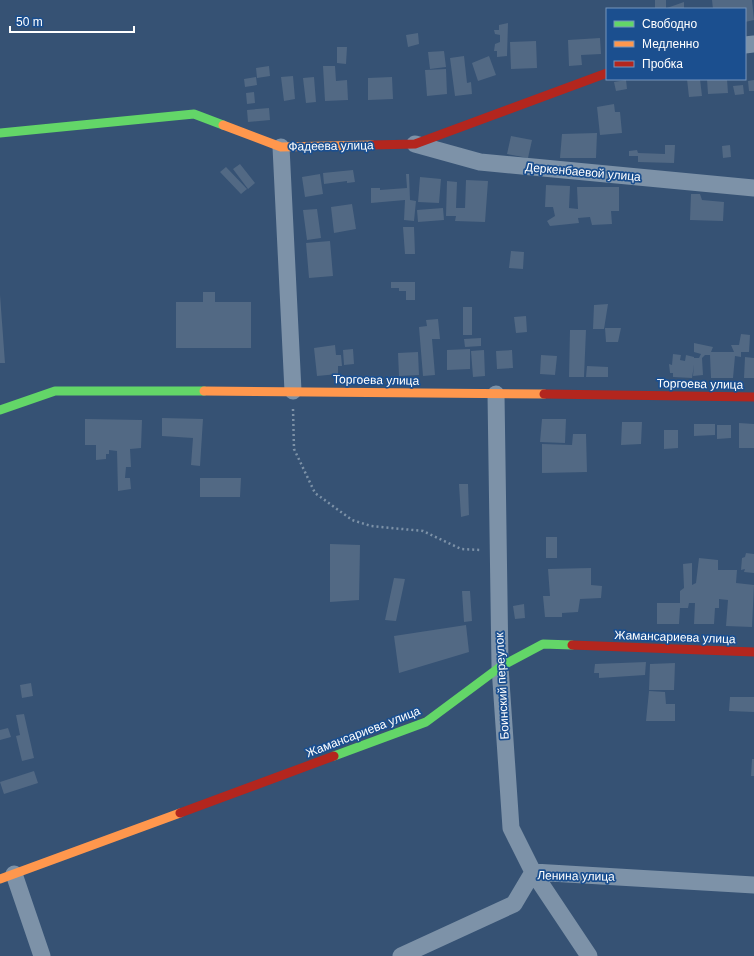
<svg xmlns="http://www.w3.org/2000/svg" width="754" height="956" viewBox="0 0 754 956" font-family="Arial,sans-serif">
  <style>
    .building { fill: #526984 }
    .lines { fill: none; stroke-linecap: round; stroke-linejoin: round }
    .path { stroke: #7d92a8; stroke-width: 2.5; stroke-dasharray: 2 3; stroke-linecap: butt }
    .street { stroke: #7d92a8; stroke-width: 17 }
    .fast { stroke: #63d668; stroke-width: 9 }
    .slow { stroke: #ff974d; stroke-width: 9 }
    .jam { stroke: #b3261e; stroke-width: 9 }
    .labels { text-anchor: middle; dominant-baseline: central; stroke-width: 3.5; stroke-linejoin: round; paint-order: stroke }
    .street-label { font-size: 12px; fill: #fff; stroke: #1b4f8f }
  </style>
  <rect width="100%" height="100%" fill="#365274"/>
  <path class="building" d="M655,0H666V8L655,9Z
    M712,0H752L754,20L745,22V9H713Z
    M684,2V9H664Z
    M508,23L507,56L497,57V51H494L495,44L500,42V35L495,34L494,30H499V25Z
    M418,33L419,44L408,47L406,35Z
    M600,38L601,54L581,55L582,65L569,66L568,40Z
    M536,41L537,68L511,69L510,42Z
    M337,47H347L346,64L337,63Z
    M444,51L446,67L430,69L428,52Z
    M464,56L467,83L471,82L472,94L455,96L450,58Z
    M489,56L496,75L478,81L472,63Z
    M269,66L270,76L257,78L256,68Z
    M323,66H335L336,81L347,80L348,100L325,101Z
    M446,69L447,94L427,96L425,70Z
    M293,76L295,99L284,101L281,77Z
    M256,77L257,85L245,87L244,79Z
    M314,77L316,102L306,103L303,78Z
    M392,77L393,99L368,100V78Z
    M687,79H700L702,96L689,97Z
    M707,79H727L728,93L708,94Z
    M626,80L627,89L616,91L614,82Z
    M754,80V91H749L748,81Z
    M743,85L744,94L735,95L733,86Z
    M254,92L255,103L247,104L246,93Z
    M614,104L615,112H620L622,133L600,135L597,107Z
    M269,108L270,120L248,122L247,110Z
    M597,133L596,158H560L562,134Z
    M511,136L532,140L528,158L507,154Z
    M665,145H675L674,163L638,162V156H629V151L637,150L638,153L665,154Z
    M730,145L731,157L723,158L722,146Z
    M240,164L255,183L248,189L233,169Z
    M226,167L247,189L241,194L220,172Z
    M353,170L355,182L347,183V181L324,184L323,173Z
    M320,174L323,194L305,197L302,177Z
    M406,174H409L410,200L416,201L414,221L404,220L405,200L371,203V188H380V190L407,188Z
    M420,177L441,179L439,203L418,202Z
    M466,180L488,181L485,222L455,221L456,216H446L447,181L457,182L456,208H465Z
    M546,185L570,186L569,208L578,209L577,187H619V211H611L612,224L592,225L590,217L578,218L579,223L550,226L547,221L555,216L553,207H545Z
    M691,194H700L702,200L724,202L723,221L690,220Z
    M352,204L356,229L334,233L331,207Z
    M443,208L444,220L418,222L417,210Z
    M317,209L321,238L307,240L303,210Z
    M403,227H414L415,254H405Z
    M330,241L333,276L309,278L306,243Z
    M511,251L524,252L523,269L509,268Z
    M391,282H415V300H406V291H399V288H391Z
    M203,292H215V302H251V348H176V302H203Z
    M0,295L5,363H0Z
    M608,304L604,329H593L594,305Z
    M463,307H472V335H463Z
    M526,316L527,332L516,333L514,317Z
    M438,319L440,339H432L435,375L423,376L419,327L427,326L426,320Z
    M605,328H621L618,342H606Z
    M570,330H586L584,377H569Z
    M741,334L750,335L749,352H741V357L735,356L733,378H711L710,355H705L702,358L703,375L693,376L694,365L692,378L673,377V373H670L669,364L672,365L673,354L681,355L680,360L685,361L686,355L694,357V358H699L701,354L694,352V343L713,347L711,352H734L731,345H739Z
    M481,338V346L465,347L464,339Z
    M335,345L336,355H341L342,366H338V374L317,376L314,348Z
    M353,349L354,364L344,365L343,350Z
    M470,349V369L447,370V350Z
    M484,350L485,376L473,377L471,351Z
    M512,350L513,368L497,369L496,351Z
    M418,352L419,375L399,376L398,353Z
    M541,355L557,356L555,375L540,374Z
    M745,357L754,358V378H744Z
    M587,366L608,367V377H586Z
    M162,418L203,419L200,466L191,465L193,438L162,436Z
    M85,419L142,420L141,448L130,449L131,467H126L125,478H130L131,489L118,491L117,451L109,450V454H106V459L96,460V445H85Z
    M542,419H566L565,443L540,442Z
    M622,422H642L641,444L621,445Z
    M739,423L754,424V448H739Z
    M694,424H715V435L694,436Z
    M717,425H731V438L717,439Z
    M664,430H678V448L664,449Z
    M573,434H586L587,472L542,473V444L572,445Z
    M200,478H241L240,497H200Z
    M459,484H468L469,515L461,517Z
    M546,537H557V558H546Z
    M330,544L360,545L359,600L330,602Z
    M746,553L754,554V573L744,572L745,569L741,570L742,558L745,557Z
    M699,558L718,560V570H737L736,583L754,585L752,627L726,626L728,600L719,599V608H715L714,624H694L695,603H689L688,608H680L679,624H657V603H680V591L684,588L683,564L692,563V585L696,583Z
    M591,568V585L602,586L601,598L580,599L578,612L562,613V617H545L543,596H550L548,569Z
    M394,578L405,579L396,621L385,620Z
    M462,591H470L472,621L464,622Z
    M524,604L525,618L515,619L513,606Z
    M466,625L469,652L399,673L394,636Z
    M646,662L645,675L599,678V673H594L595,664Z
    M675,663L674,690H649L650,664Z
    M31,683L33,696L22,698L20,685Z
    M649,691L665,692L666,704H675V721H646Z
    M730,697H754V712L729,711Z
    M24,714L34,758L22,761L16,736L20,735L16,715Z
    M8,728L11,737L0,740V730Z
    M752,759H754V776H751Z
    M34,771L38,783L4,794L0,782Z"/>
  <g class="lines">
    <path class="path" d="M293,409L294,449L315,493L352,520L371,526L423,531L461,549L481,550"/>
    <path class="street" d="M745,45L754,44
      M415,144L480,162L754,188
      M281,147L293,391
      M496,394L500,667L511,828L533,872L589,956
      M14,874L42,956
      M401,956L514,904L533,872L754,885"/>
    <path class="fast" d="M0,133L194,114L223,125
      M0,410L55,391H204
      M334,756L426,722L500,667L543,644L572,645"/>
    <path class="slow" d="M223,125L281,147L372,145
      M204,391L544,394
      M0,879L180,813"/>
    <path class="jam" d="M372,145L415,144L607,73
      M544,394L754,397
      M572,645L754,652
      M180,813L334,756"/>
  </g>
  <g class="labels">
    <g class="street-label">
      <text transform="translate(331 146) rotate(-1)">Фадеева улица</text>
      <text transform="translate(583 172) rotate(5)">Деркенбаевой улица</text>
      <text transform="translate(376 380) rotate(1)">Торгоева улица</text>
      <text transform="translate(700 384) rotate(1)">Торгоева улица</text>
      <text transform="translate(675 637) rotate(2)">Жамансариева улица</text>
      <text transform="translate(502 686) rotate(-93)">Боинский переулок</text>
      <text transform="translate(363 732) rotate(-21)">Жамансариева улица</text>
      <text transform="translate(576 876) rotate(1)">Ленина улица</text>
    </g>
  </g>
  <rect x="606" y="8" width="140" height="72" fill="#1b4f8f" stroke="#7695bc"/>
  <rect x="614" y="21" width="20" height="6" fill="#63d668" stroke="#7695bc"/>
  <text x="642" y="28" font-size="12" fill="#ffffff">Свободно</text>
  <rect x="614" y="41" width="20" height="6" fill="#ff974d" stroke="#7695bc"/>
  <text x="642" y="48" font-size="12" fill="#ffffff">Медленно</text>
  <rect x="614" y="61" width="20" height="6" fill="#b3261e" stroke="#7695bc"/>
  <text x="642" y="68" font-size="12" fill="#ffffff">Пробка</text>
  <path d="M10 26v6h124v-6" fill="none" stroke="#ffffff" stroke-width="2"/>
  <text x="16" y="26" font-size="12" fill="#ffffff" stroke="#1b4f8f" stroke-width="3" paint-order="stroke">50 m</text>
</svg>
